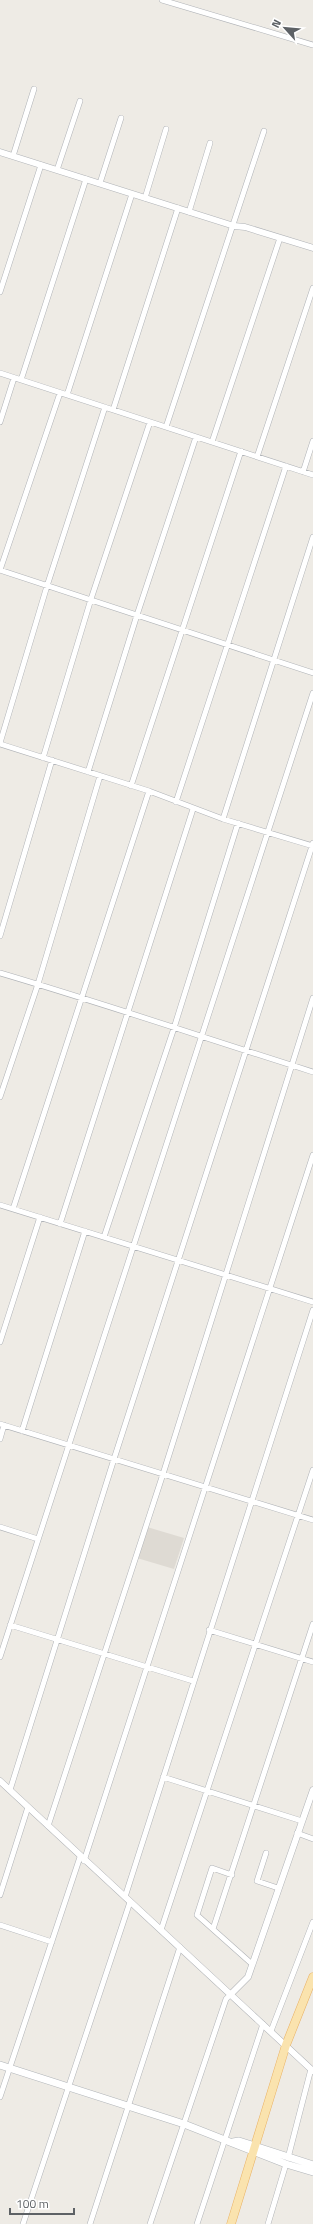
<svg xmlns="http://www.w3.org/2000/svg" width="313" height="2224" viewBox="0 0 313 2224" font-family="'Titillium Web',sans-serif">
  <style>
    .education { fill: #dedad3 }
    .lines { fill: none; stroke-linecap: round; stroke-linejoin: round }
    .minor-casing { stroke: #b0b3b7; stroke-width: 6 }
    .tertiary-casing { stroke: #b0b3b7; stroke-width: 7 }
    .secondary-casing { stroke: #b1b5b9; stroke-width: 8 }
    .primary-casing { stroke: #e9b163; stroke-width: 9 }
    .minor { stroke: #fff; stroke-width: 5 }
    .tertiary { stroke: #fff; stroke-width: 6 }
    .secondary { stroke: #fff; stroke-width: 7 }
    .primary { stroke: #fae3ae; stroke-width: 8 }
  </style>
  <rect width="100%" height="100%" fill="#eeebe5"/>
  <path class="education" d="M147,1527L184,1538L174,1569L137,1558Z"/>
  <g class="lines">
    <defs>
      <path id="minor" d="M162,0L313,45
        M13,156L34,89
        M57,170L80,101
        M100,183L121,118
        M145,198L166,129
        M189,212L210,143
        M0,292L41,165
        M0,373L313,475
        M21,380L86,179
        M60,393L0,570L313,673
        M67,395L132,194
        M113,410L178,208
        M0,422L14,378
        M166,427L264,131
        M212,442L280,238
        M257,457L313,288
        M303,472L313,441
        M0,743L47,586L105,407
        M0,744L149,791L223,819L313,846
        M43,758L91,599L150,422
        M88,772L137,615L196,437
        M131,786L241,451
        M176,802L286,466
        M223,819L313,537
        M0,936L52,760
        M0,973C105,1004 208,1039 313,1072
        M0,1097L38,984L100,776
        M0,1205L313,1302
        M13,1209L149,791
        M60,1224L193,809
        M104,1237L174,1028L238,823
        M0,1342L40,1217
        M0,1424L313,1520
        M22,1431L85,1231
        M0,1439L4,1425
        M0,1527L38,1539
        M10,1625L193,1681
        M209,1630L313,1662
        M0,1657L313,693
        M163,1777L302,1821
        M10,1790L114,1459L313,843
        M48,1826L163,1474L313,998
        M297,1833L313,1839
        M266,1853L257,1881L278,1888
        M84,1861L313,1155
        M232,1875L212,1868L197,1915L252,1964
        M0,1895L28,1807
        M125,1897L313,1310
        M0,1925L52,1942
        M213,1929L313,1624
        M161,1930L313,1470
        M271,2031L313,1922
        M0,2097L80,1857
        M288,2158L311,2069
        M23,2224L130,1902
        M90,2224L180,1947
        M150,2224L226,1999L231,1994
        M197,2224L263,2024
        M268,2224L286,2164"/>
      <path id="tertiary" d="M0,152L234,226L245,227L313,248
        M0,1781L313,2071
        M231,1994L248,1977L313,1790"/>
      <path id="secondary" d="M0,2065L184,2124L286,2164L313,2172
        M233,2142L239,2141L313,2165"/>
      <path id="primary" d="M231,2224L286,2045L313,1977"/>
    </defs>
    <use href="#minor" class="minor-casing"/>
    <use href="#tertiary" class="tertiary-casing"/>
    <use href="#secondary" class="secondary-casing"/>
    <use href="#primary" class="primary-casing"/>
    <use href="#minor" class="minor"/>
    <use href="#tertiary" class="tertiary"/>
    <use href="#secondary" class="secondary"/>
    <use href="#primary" class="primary"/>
  </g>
  <g transform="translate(285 28) rotate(297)" stroke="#ffffff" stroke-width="3" paint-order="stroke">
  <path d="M0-3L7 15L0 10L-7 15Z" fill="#5d6165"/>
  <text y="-6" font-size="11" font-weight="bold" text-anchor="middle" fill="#5d6165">N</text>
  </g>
  <path d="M10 2208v6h64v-6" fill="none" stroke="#5d6165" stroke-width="2"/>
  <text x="16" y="2208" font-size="12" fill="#5d6165" stroke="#ffffff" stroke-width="3" paint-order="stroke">100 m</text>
</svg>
